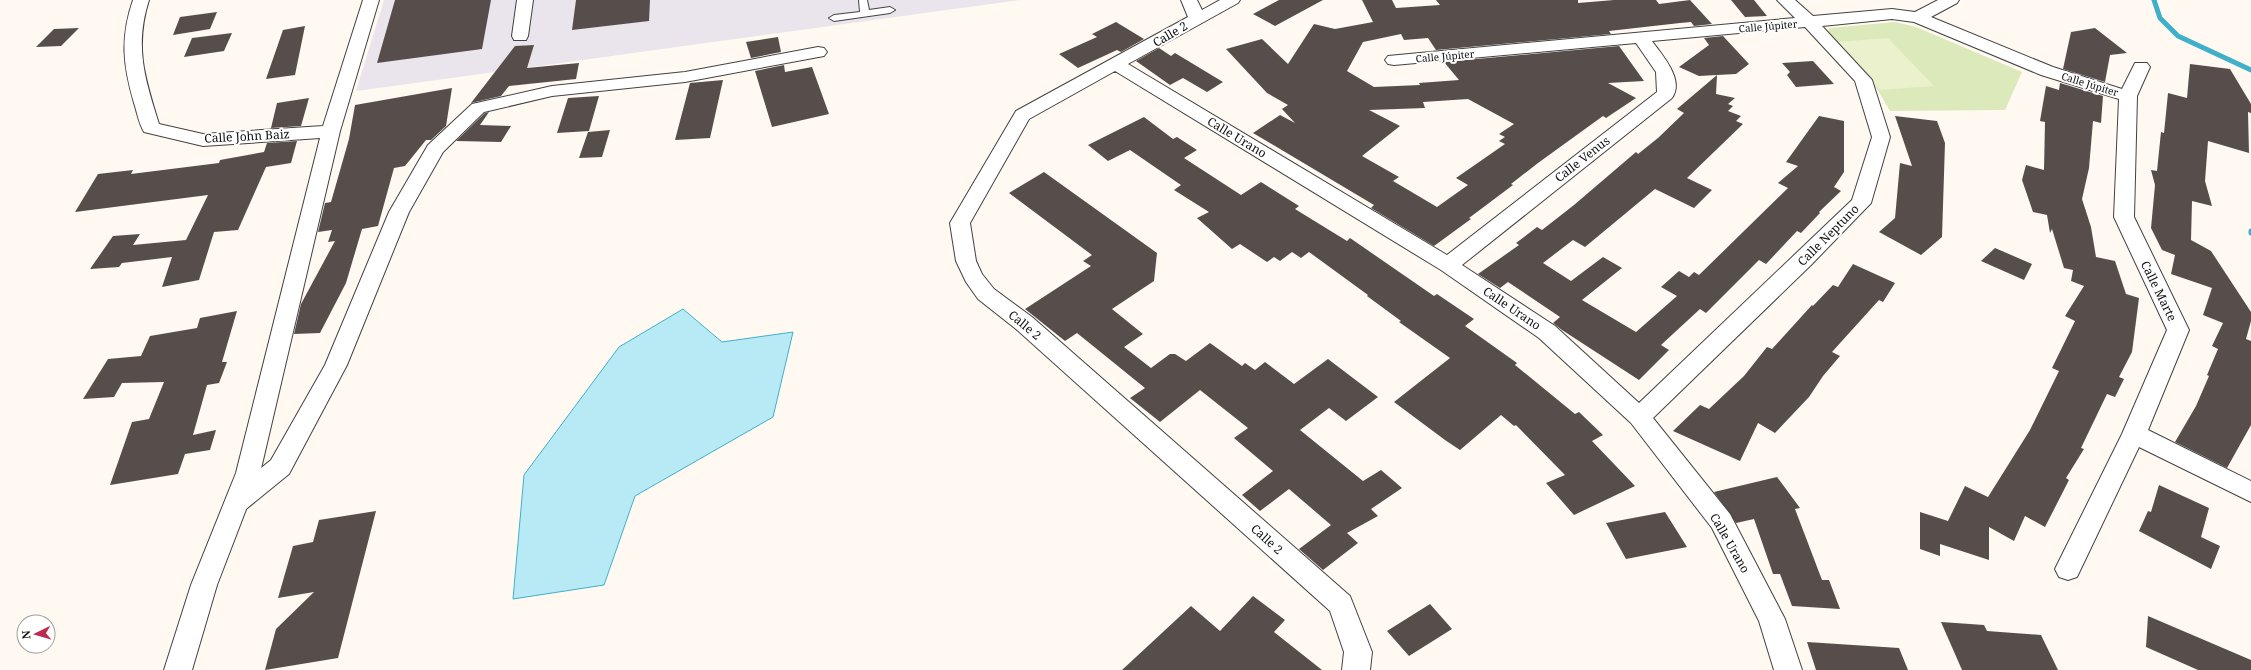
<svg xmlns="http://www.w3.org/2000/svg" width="2251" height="670" viewBox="0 0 2251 670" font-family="'Noto Serif',serif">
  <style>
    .industrial { fill: #eae4ed }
    .green { fill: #dce9bb }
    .pitch { fill: #ebf0cd }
    .water { fill: #b7eaf5; stroke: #40b0ca }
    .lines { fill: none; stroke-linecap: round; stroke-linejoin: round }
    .stream { stroke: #40b0ca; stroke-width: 5 }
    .building { fill: #574e4b; fill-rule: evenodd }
    .service-casing { stroke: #424242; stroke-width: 2 }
    .minor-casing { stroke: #424242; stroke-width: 2 }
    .tertiary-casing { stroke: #424242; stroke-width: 2 }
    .service { fill: #fff; fill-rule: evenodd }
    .minor { fill: #fff; fill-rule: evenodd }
    .tertiary { fill: #fff; fill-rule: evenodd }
    .labels { text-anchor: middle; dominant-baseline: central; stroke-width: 4; stroke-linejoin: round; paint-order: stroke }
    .far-street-label { font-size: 10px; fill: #0f0f0f; stroke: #fff }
    .street-label { font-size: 12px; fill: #0f0f0f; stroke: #fff }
  </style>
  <rect width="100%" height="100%" fill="#fff9f1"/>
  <path class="industrial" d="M384,0H1020L356,91Z"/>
  <path class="green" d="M1895,22L1916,27L2022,72L2005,110L1890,111L1877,89L1826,33L1830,28Z"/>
  <path class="pitch" d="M1888,38L1934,86L1880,90L1836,42Z"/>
  <path class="water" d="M683,309L722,342L793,332L773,417L635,496L604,585L513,599L524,475L619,347Z"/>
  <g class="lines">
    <path class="stream" d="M2154,0L2160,18L2178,36L2251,70
      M2251,231V233"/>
  </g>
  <path class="building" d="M395,0H491L482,49L377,63Z
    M576,0H650L649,21L572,30Z
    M1279,0H1323L1275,26L1253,14Z
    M1362,0H1392L1396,8L1440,5L1436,0H1578V3L1614,0H1656L1659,4L1690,0L1712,24L1694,26L1691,22L1680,23L1609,31L1611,34L1436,50L1428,38L1404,40L1401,34L1363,42L1347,71L1374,87L1420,85L1419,83L1459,80L1444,62L1619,46L1644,81L1608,83L1636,98L1606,118L1603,116L1538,163L1511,184L1513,185L1469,218L1471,219L1434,246L1371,208L1374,205L1253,133L1280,115L1295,123L1282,109L1288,105L1267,93L1226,49L1262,39L1288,64L1314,24L1335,29L1373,22ZM1468,99L1514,124L1499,134L1505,137L1499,141L1505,144L1456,178L1468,185L1437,207L1393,181L1399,177L1362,156L1400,126L1369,110L1425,108L1423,102Z
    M1731,0H1754L1767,16L1745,17Z
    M217,12L210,29L173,35L180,17Z
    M1116,22L1144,39L1121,52L1117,50L1078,68L1059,54L1097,37L1092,34Z
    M305,26L295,75L266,79L283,30Z
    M79,28L61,46L36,47L54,29Z
    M2095,28L2127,53L2110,55L2105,82L2063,69L2071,32Z
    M232,33L224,51L184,57L192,38Z
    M1723,36L1749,64L1736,74L1717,75L1716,94L1735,98L1728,104L1733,106L1728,111L1741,116L1736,121L1743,124L1687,178L1712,190L1694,208L1655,189L1585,247L1573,240L1543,263L1571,281L1603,257L1622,268L1582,300L1636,332L1677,296L1661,287L1679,271L1689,277L1694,272L1699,275L1788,188L1778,183L1798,166L1786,162L1819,116L1844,121V172L1834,187L1841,191L1819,212L1820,213L1801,233L1797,231L1766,264L1759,260L1706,313L1700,309L1661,345L1669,350L1639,380L1562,330L1553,323L1560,317L1508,282L1500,288L1478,274L1519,245L1516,243L1537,227L1542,230L1574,205L1636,152L1638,154L1658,138L1684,113L1677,109L1717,75L1699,76L1679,67L1709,45L1704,38Z
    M778,37L781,52L751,58L746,42Z
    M534,45L527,68L579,63L576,79L509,86L501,96L471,103L515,46Z
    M1159,48L1171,56L1175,53L1223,82L1207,92L1183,78L1170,85L1136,61Z
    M1813,61L1834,84L1796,87L1787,75L1790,72L1782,63Z
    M2190,64L2230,69L2251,104V113L2248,112L2249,153L2208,141L2205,181L2212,206L2192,201L2191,240L2211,251L2251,312V321L2246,339L2251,341V425L2227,468L2175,442L2196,406L2209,376L2207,375L2218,349L2212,346L2223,323L2203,315L2212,288L2171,274L2175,255L2162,250L2151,228L2155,185L2151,170L2157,171L2161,132L2164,133L2168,93L2187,98Z
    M784,65L785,72L812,67L829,114L772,127L755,71Z
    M723,80L710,138L675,140L690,83Z
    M2060,83L2103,96L2101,123L2093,121L2089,168L2082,199L2091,227L2096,257L2115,261L2126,294L2139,298L2132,352L2119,377L2124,379L2115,397L2107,394L2081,448L2084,449L2066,478L2069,480L2045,527L2025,516L2014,541L1989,527V560L1940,544V556L1920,549V512L1948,521L1965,486L1988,497L2030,430L2059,371L2052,368L2075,321L2065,316L2084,286L2071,281L2073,270L2064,268L2052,229L2050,233L2047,215L2033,212L2022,180L2026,165L2044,170L2045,122L2040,121L2046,86L2059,90Z
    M452,88L446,126L431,140H426L405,166L394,168L378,226L362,229L346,283L320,333L294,334L301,304L335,241L328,242L332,230L318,232L325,203L331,202L349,139L355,105Z
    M599,96L589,131L557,133L568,98Z
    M309,98L301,126L271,128L277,103Z
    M489,112L480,125L511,126L501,142L456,141L485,113Z
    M1895,116L1937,121L1945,143L1942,237L1921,255L1879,232L1895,218L1900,163L1912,166Z
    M1144,117L1173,139L1177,137L1197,150L1184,158L1241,195L1261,182L1299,206L1295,209L1347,241L1350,238L1434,296L1437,294L1474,319L1465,326L1517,363L1515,365L1575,414L1579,412L1603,435L1592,441L1635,486L1574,515L1546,483L1565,475L1516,425L1514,426L1501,415L1460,450L1445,440L1394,402L1450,358L1399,322L1401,321L1367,296L1368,295L1309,252L1301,258L1292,252L1280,261L1274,257L1267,262L1240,244L1232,249L1197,218L1209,212L1174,190L1181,185L1130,150L1108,161L1088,145Z
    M610,130L602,157L579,158L588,132Z
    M297,141L291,163L266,167L238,230L214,232L199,280L162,287L172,257L122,263L119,267L90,269L113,236L140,234L133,245L186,240L208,195L75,212L98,174L133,170L131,174L219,163L220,160L264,152L267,143Z
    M1044,172L1157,253L1154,281L1112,309L1143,334L1124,347L1151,368L1170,354H1175L1186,361L1210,343L1242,366L1245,363L1255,370L1265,362L1294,384L1328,359L1378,397L1346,421L1329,408L1300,430L1363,481L1381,470L1402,488L1371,509L1378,516L1347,533L1358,543L1323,570L1299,549L1331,525L1289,489L1260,511L1242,495L1273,471L1234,438L1248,428L1200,390L1160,422L1130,398L1145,388L1077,333L1065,341L1025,309L1091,266L1083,261L1092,255L1009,193Z
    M1995,248L2032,264L2024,280L1981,261Z
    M1853,264L1895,283L1883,302L1879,300L1832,352L1840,356L1823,376L1809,397L1775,433L1758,423L1740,461L1673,431L1700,405L1709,409L1744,376L1767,347L1772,349L1812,305L1813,306L1833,285L1838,287Z
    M237,311L222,362H227L219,383L207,385L193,435L216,430L210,450L185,454L178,474L110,485L132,422L149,419L164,382L122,383L114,397L83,399L108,359L141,356L150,336L197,328L200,318Z
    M1777,477L1800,508L1795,509L1822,580H1829L1840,609L1792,606L1780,574H1773L1754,519L1736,523L1714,492Z
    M2159,485L2209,508L2201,537L2220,546L2211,569L2139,531L2148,511L2151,512Z
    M376,511L338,658L265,670L276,629L314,592L278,598L293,546L313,542L319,520Z
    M1665,512L1687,547L1626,559L1606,523Z
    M1253,596L1285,620L1274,632L1322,670H1122L1191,606L1220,631Z
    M1430,604L1452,629L1409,656L1387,631Z
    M2148,616L2251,660V670H2198L2146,647Z
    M1941,622L1984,625L1987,631L2041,635L2058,670H1962Z
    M1807,642L1899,648L1908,670H1816Z"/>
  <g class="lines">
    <defs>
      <path id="service" d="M859,0H867L869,10L890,7L895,10L890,13L834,21L829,18L834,15L860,12Z"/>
      <path id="minor" d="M517,0H533L528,36L526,40H514L512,36Z
        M1181,0H1197L1202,10L1220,0H1240L1238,3L1128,64L1447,255L1657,92L1656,72L1636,43L1394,65L1388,64L1385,60L1388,56L1795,18L1777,0H1795L1813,16L1892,9L1915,12L1938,0H1959L1957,3L1931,17L2053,67L2122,89L2135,63H2147L2150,67L2137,96L2134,217L2189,330L2148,430L2251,481V502L2139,447L2077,577L2068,580L2059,577L2055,569L2122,434L2167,330L2114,217L2119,99L2041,75L1914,22L1892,19L1822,26L1872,80L1890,137L1871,203L1812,264L1653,418L1730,514L1785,619L1802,670H1774L1759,621L1712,528L1631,423L1539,338L1441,270L1115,71L1029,119L970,223L976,261L982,274L994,289L1032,317L1350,596L1372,652L1370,670H1342L1344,652L1330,611L1016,329L978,299L966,282L956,261L950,223L1016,111L1188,17ZM1805,27L1855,81L1872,137L1852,200L1639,403L1555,326L1462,265L1672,98C1685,80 1662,55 1652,41Z
        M818,47L824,48L827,52L824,56L685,82L552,96L484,112L443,152L409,212L347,365L289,474L246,509L237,512L228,509L225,502L228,495L271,460L325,365L389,212L428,145L472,104L552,86L685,72Z"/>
      <path id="tertiary" d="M133,0H149C134,47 145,79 159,124L203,134L323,126L363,0H379L340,131L260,473L217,585L192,670H164L191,585L236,473L320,138L203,146L144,132C139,124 137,112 134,103C123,65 120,38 133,0Z"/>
    </defs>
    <use href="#service" class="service-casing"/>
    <use href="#minor" class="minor-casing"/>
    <use href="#tertiary" class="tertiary-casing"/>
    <use href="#service" class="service"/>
    <use href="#minor" class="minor"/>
    <use href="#tertiary" class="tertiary"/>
  </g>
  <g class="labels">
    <g class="far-street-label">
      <text transform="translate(1768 26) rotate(-5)">Calle Júpiter</text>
      <text transform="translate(1445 56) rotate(-5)">Calle Júpiter</text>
      <text transform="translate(2090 84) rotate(17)">Calle Júpiter</text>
    </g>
    <g class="street-label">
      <text transform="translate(1170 34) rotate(-30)">Calle 2</text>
      <text transform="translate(247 136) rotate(-3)">Calle John Baiz</text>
      <text transform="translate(1237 137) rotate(31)">Calle Urano</text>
      <text transform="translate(1582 159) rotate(-38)">Calle Venus</text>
      <text transform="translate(1828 235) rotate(-45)">Calle Neptuno</text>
      <text transform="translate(2159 291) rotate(64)">Calle Marte</text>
      <text transform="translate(1512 308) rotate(34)">Calle Urano</text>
      <text transform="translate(1025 325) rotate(40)">Calle 2</text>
      <text transform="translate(1267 539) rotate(42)">Calle 2</text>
      <text transform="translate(1730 543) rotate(60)">Calle Urano</text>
    </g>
  </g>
  <g transform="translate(36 634) rotate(265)"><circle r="19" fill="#ffffff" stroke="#9f9f9f"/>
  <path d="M0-3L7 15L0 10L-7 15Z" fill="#bc2a4f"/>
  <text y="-6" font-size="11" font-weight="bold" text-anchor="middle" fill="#0f0f0f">N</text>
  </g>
</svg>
